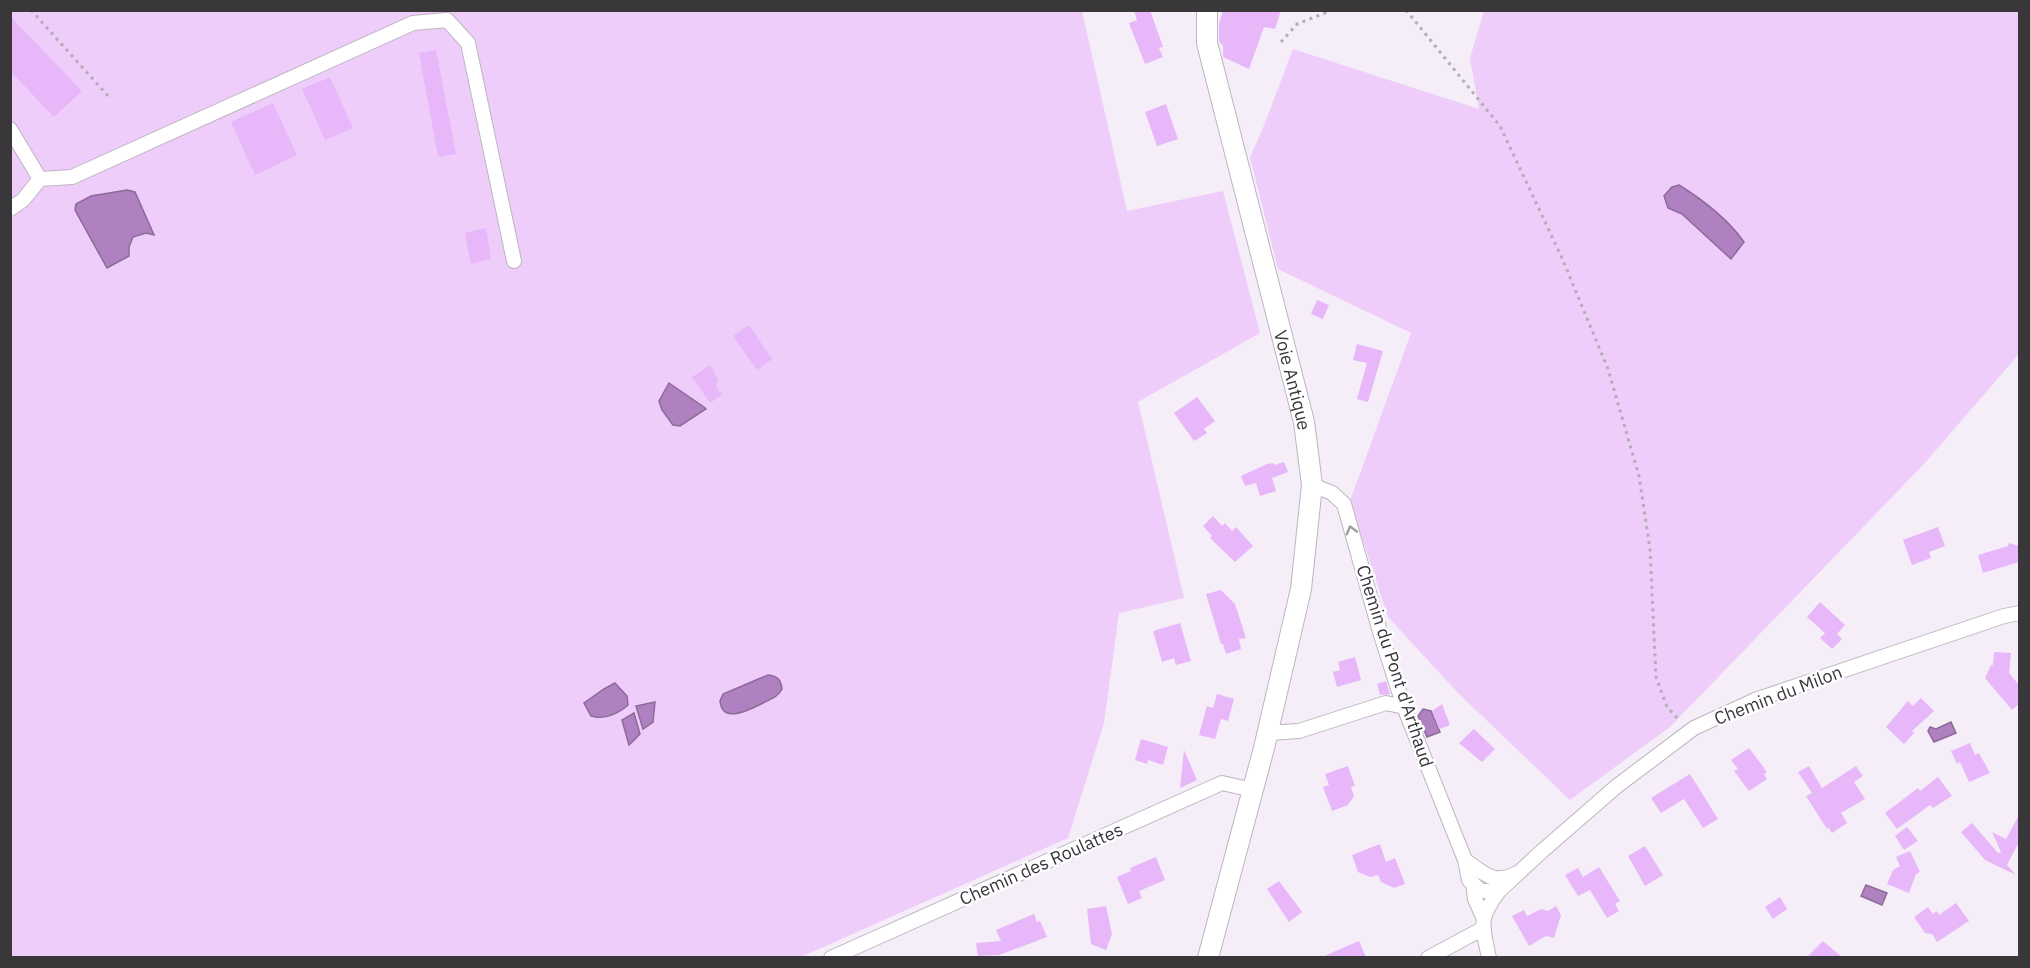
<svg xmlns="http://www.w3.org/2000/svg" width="2030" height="968" viewBox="0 0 2030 968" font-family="'IBM Plex Sans',sans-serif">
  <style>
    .green { fill: #eecdfa }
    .water { fill: #b081c1; stroke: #8d6b99; stroke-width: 1.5 }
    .building { fill: #e8b7fa }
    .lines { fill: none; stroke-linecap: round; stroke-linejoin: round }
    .street-casing { stroke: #bdb6c0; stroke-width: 16 }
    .secondary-casing { stroke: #bdb6c0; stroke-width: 22 }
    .path { stroke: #b3adb6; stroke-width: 3; stroke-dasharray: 3 4.5; stroke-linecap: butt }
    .street { stroke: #fff; stroke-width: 14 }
    .secondary { stroke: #fff; stroke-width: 20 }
    .oneway { stroke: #9c9b9d }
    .labels { text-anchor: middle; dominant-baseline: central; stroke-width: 5; stroke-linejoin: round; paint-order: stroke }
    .street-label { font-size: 18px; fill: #3a373b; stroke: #fefdff }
  </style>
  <rect width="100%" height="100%" fill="#f5edf8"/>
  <path class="green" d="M10,11H1082L1127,211L1223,191L1260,333L1138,402L1184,598L1119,613L1104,723L1068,838L801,957H11Z
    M1484,11H2019V354L1923,465L1670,727L1570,800L1459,694L1388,617L1350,501L1411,333L1278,269L1250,157L1261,133L1293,49L1479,109L1470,58Z"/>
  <path class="water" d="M1679,185C1703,200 1727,218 1744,242L1731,259L1682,214L1668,208L1664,196L1672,187Z
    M127,190L135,192L154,235L146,233L133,237L129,247V256L107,268L75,210L76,204L91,196Z
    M669,383L704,407L706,409L680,426L673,425L662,410L659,401Z
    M768,675C778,676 781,680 782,689C778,697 771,699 763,703C751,709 722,725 720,701L723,694Z
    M615,683L627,696L628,705C618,714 604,720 591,716L584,703L604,689Z
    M655,702L653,722L643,729L636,706Z
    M1423,709L1431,711L1440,732L1427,737L1418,716Z
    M634,713L640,734L629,745L622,720Z
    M1951,722L1956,733L1934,742L1928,731L1930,727L1936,729Z
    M1866,885L1887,893L1882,905L1861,896Z"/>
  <path class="building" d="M1134,10H1150L1163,47L1159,48L1163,57L1145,64L1129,23L1137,20Z
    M1223,10H1281L1275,29L1264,27L1249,69L1223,57V46L1219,41V24Z
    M10,16L82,91L54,117L10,71Z
    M436,50L456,154L438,157L419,53Z
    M330,77L353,128L325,140L302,89Z
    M273,103L297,155L255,175L231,122Z
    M1166,104L1178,139L1157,146L1145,112Z
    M486,228L491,259L471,264L465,233Z
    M1317,300L1329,305L1323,319L1311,314Z
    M749,325L772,359L757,370L733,336Z
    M1357,344L1383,351L1368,402L1357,399L1367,363L1353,360Z
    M710,365L718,380L716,386L722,395L710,403L692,377Z
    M1197,397L1215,421L1204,429L1207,433L1194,441L1174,413Z
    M1284,462L1288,472L1272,478L1276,491L1260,496L1256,483L1245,486L1241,476L1267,464L1274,463V465Z
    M1213,516L1222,526L1225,523L1232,531L1236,527L1253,546L1235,562L1210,538L1212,536L1203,526Z
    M1938,527L1945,546L1929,552L1931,558L1912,565L1903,540Z
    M2009,543L2019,546V562L1983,573L1978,555L2008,546Z
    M1221,590L1235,604L1246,638L1239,639L1241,649L1226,654L1223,644H1221L1206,594Z
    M1820,602L1845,625L1837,634L1842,639L1832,649L1820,638L1825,633L1807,617Z
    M1180,623L1191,661L1176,665L1174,658L1162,662L1153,631Z
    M1994,652L2011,653L2009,673L2019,685V704L2012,710L1985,678L1991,665H1993Z
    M1355,657L1361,680L1337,687L1333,672L1340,670L1338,662Z
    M1386,681L1390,694L1380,695L1377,684Z
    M1217,694L1234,699L1228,721L1221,719L1215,739L1199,735L1207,706L1213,708Z
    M1921,698L1934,711L1912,731L1914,733L1904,744L1886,727L1908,701L1913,706Z
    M1442,704L1450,725L1439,729L1432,711Z
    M1474,729L1495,749L1482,762L1459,743Z
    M1141,739L1168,747L1163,765L1148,760L1147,764L1135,760Z
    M1970,743L1975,755L1979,753L1990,773L1969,782L1960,762L1957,764L1951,751Z
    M1749,748L1767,772L1764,774L1767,779L1749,791L1734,771L1738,769L1731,760Z
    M1184,750L1197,780L1180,788Z
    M1348,766L1355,786L1351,787L1354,796L1348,805L1332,811L1323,787L1329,785L1325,774Z
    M1809,766L1822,788L1856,766L1863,776L1854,782L1865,799L1841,813L1847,823L1832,833L1828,827L1827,829L1806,796L1812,793L1798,772Z
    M1690,774L1718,819L1703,828L1684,799L1661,813L1651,798Z
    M1938,777L1952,796L1933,808L1930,805L1897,829L1885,813L1918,788L1920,791Z
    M2019,815V842L2007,865L2016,875L1985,860L1961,832L1972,823L1998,853L2001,852L1992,832L2006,839Z
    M1907,827L1918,841L1904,850L1895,836Z
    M1380,844L1386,862L1395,858L1405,884L1394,888L1381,882L1378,875L1370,877L1358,872L1352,855Z
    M1645,846L1663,875L1645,886L1628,856Z
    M1910,851L1920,872L1916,874L1909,893L1887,884L1893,870L1900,866L1896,857Z
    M1156,857L1165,880L1139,891L1142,898L1128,904L1117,877L1131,871L1130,868Z
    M1599,867L1620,901L1615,904L1619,911L1607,918L1590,890L1578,896L1565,875L1578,868L1583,877Z
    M1279,881L1302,912L1289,922L1267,889Z
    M1780,897L1787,909L1773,919L1765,907Z
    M1956,903L1969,921L1937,942L1932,934L1925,933L1914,917L1928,907L1933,914L1937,911L1939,915Z
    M1106,906L1112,934L1106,950L1091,944L1087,909Z
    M1556,906L1561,915L1554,938L1546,936L1529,946L1512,916L1524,910L1527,916L1541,909L1548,911Z
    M1034,914L1037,922L1040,921L1047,937L999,955L978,956L976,943L1001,941L996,930Z
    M1359,941L1366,957H1322Z
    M1823,941L1842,957H1807Z"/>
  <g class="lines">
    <defs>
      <path id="street" d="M10,129L40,179L72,177L413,23L447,20L468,43L514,261
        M10,209L23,200L40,179
        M1312,485L1332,493L1344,504L1380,632L1404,707L1465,860L1469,880L1481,891H1499L1541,852L1617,786L1694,728L1755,700L2004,616L2020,613
        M1268,733L1299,731L1386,703L1404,707
        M1465,860C1484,873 1493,886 1517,873
        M1473,883L1475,899L1483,917
        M831,958L1222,783L1253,790
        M1428,958L1482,929
        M1489,958C1482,924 1478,919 1499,891"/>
      <g id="secondary">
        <path id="s1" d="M1207,10V43L1304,422L1312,485L1301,589L1264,748L1208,958"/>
      </g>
    </defs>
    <use href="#street" class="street-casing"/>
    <use href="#secondary" class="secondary-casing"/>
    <path class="path" d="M31,10L108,96
      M1406,10L1500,126L1562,258L1608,369L1639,476L1650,549L1656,677L1667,707L1680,721
      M1281,42L1297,24L1325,13L1326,10"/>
    <use href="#street" class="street"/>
    <use href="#secondary" class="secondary"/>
  </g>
  <defs><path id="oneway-chevron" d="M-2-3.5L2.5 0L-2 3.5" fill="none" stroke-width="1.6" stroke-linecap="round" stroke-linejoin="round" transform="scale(1.5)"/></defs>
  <use class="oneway" href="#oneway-chevron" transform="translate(1351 530) rotate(-106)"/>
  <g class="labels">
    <g class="street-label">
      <text stroke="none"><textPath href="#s1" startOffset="381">Voie Antique</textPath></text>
      <text transform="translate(1395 666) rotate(72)">Chemin du Pont d'Arthaud</text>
      <text transform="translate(1778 695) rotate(-21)">Chemin du Milon</text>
      <text transform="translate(1041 864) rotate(-24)">Chemin des Roulattes</text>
    </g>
  </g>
  <rect width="2030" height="968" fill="none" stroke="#3a373b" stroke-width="24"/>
</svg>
